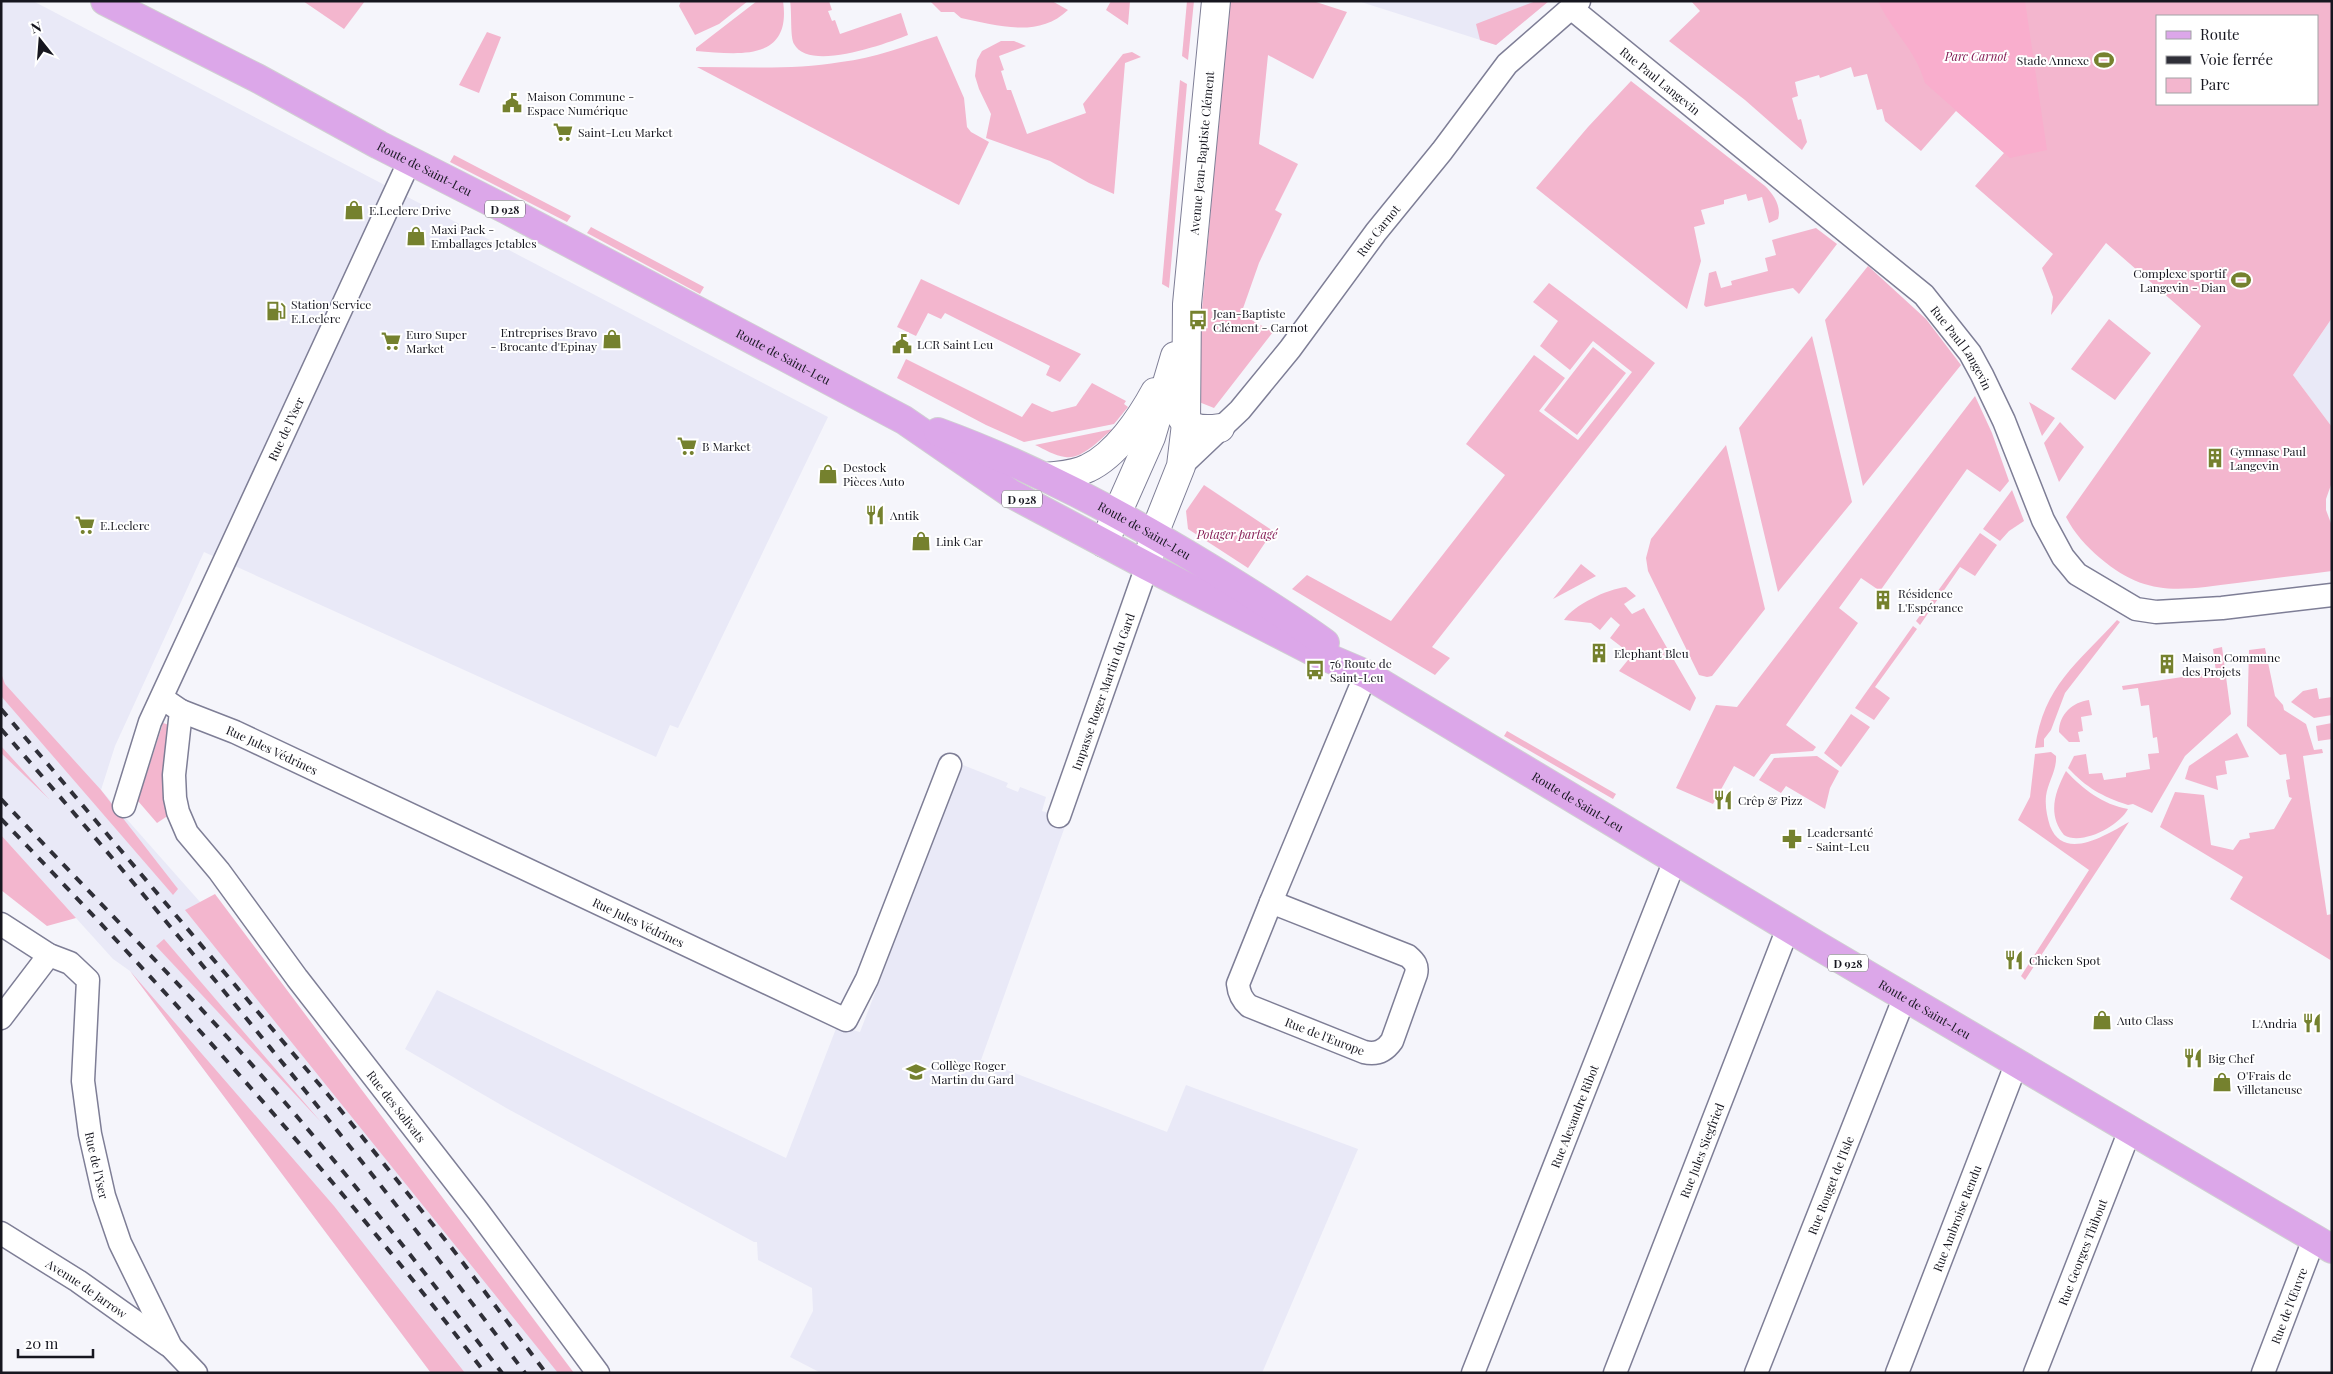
<svg xmlns="http://www.w3.org/2000/svg" width="2333" height="1374" viewBox="0 0 2333 1374" font-family="'Playfair Display',serif">
  <style>
    .built { fill: #e9e9f7 }
    .green { fill: #f3b6ce; fill-rule: evenodd }
    .forest { fill: #f9aecd }
    .lines { fill: none; stroke-linecap: round; stroke-linejoin: round }
    .minor-casing { stroke: #7e7e96; stroke-width: 25 }
    .tertiary-casing { stroke: #7e7e96; stroke-width: 30 }
    .primary-casing { stroke: #d0d0d2; stroke-width: 30 }
    .minor { stroke: #fff; stroke-width: 22 }
    .tertiary { stroke: #fff; stroke-width: 28 }
    .primary { stroke: #dca7e9; stroke-width: 28 }
    .rail { stroke: #2f2f38; stroke-width: 4; stroke-dasharray: 9 9; stroke-linecap: butt }
    .labels { text-anchor: middle; dominant-baseline: central; stroke-width: 4; stroke-linejoin: round; paint-order: stroke }
    .shield { fill: #fff; stroke: #5c5c62; stroke-width: 1 }
    .shield-label { font-size: 11px; font-weight: bold; fill: #16161f }
    .park-label { font-size: 12px; font-style: italic; fill: #851c54; stroke: #fff }
    .poi-label { font-size: 12px; fill: #16161f; stroke: #fff; text-anchor: start }
    .street-label { font-size: 12px; fill: #16161f; stroke: #fff }
  </style>
  <rect width="100%" height="100%" fill="#f5f5fb"/>
  <path class="built" d="M1,1H33L828,417L678,728L670,725L656,757L204,552L115,746L101,790L285,998L569,1373H431L130,971L113,959L1,835Z
    M1358,1H1549L1496,45Z
    M2332,318V427L2293,375Z
    M963,765L1008,783L1006,787L1018,792L1020,787L1046,797L1042,811L1068,818L981,1060L1167,1132L1186,1085L1358,1149L1262,1373H821L790,1357L813,1311L812,1288L758,1260L757,1242H754L508,1109L405,1049L437,990L786,1158L837,1026L860,1032Z"/>
  <path class="green" d="M303,1H365L344,29Z
    M681,1H748L719,24L695,35L679,6Z
    M757,1H783C792,63 737,54 696,51V48Z
    M790,1H829L832,10L828,11L832,21L835,20L840,34L901,13L908,35C885,44 809,72 794,44C790,37 792,12 790,1Z
    M930,1H1052L1068,10C1038,39 997,25 961,18L954,12H941Z
    M1111,1H1130L1128,25L1106,10Z
    M1187,1H1194L1188,60L1182,56Z
    M1229,1H1313L1347,12L1313,79L1268,55L1259,144L1298,164L1275,210L1282,214L1259,263L1241,314L1273,332L1214,408L1194,400Z
    M1536,1H1549L1496,45L1480,40L1476,24Z
    M1691,1H2332V318L2293,375L2332,427V482L2326,499V510L2332,526V571C2300,575 2268,579 2237,583C2180,590 2147,598 2100,558C2086,546 2074,533 2066,517L2201,326L2106,243L2051,315L2053,297L2042,268L2053,254L1975,186L2004,153L1956,111L1921,151L1885,121L1882,109L1877,110L1867,74L1854,77L1851,67L1820,78L1819,75L1795,82L1798,96L1792,98L1798,120L1801,119L1807,142L1802,150L1745,100L1669,41L1700,11ZM2157,16H2317V104H2157Z
    M487,32L501,37L479,93L459,85Z
    M937,36L964,98L967,127L971,132L989,142L959,205L697,67C745,67 794,70 841,62C874,58 906,46 937,36Z
    M1001,41H1014L1026,46L999,56L1004,70L1001,71L1007,90H1011L1027,134L1086,113L1083,104L1123,54L1132,52L1141,57L1125,63L1114,194L1089,183L1050,161L986,138L991,114L979,89L975,76L977,60L982,51Z
    M1180,80L1187,84L1169,288L1162,284Z
    M1631,81L1765,186C1773,194 1782,206 1778,219L1769,223L1762,197L1748,201L1746,194L1724,200V204L1701,210L1705,224L1694,227L1701,261L1687,309L1536,188L1588,127Z
    M454,155L571,216L567,222L450,162Z
    M591,227L704,287L700,294L587,233Z
    M1816,228L1837,244L1799,294L1793,288L1706,307L1704,305L1709,273L1716,271L1721,288L1732,285L1731,281L1768,271L1765,258L1776,255L1772,240Z
    M1868,266L1926,319L1961,365L1863,486L1825,320Z
    M921,279L1081,354L1060,382L1046,375L1050,366L945,313L941,319L928,313L916,336L897,327Z
    M1549,283L1655,363L1432,647L1450,658L1435,675L1292,589L1307,575L1391,621L1505,475L1466,444L1534,355L1565,378L1539,411L1578,440L1632,372L1593,341L1570,370L1540,346L1558,321L1533,302Z
    M2109,319L2151,353L2115,400L2071,369Z
    M1812,336L1852,502L1778,592L1739,428Z
    M1593,347L1626,373L1577,435L1544,410Z
    M906,359L1022,417L1032,403L1052,412L1076,406L1092,383L1126,401L1124,404L1128,407L1114,424L1024,442L986,425L897,378Z
    M1975,396L1992,433L2009,481L2000,492L1967,469L1880,591L1861,578L1839,608L1858,623L1786,725L1816,747L1813,751L1771,754L1754,777L1734,766L1713,804L1676,788L1716,705L1737,707Z
    M2029,402L2055,418L2042,436Z
    M2060,422L2084,447L2059,482L2044,443Z
    M1113,429C1100,439 1082,460 1065,457C1055,456 1044,449 1035,445Z
    M1726,445L1765,609L1712,676L1707,677L1699,675L1648,571L1646,558L1651,539Z
    M1204,485L1273,531L1248,568L1188,529L1186,511Z
    M2012,490L2024,521L2009,531L2000,541L1983,529Z
    M1980,533L1997,545L1975,576L1960,567L1920,625L1916,621Z
    M1581,564L1596,576L1553,599Z
    M1626,587L1636,596L1624,604L1632,614L1644,608L1696,698L1690,711L1619,671L1632,655L1610,638L1620,625L1611,617L1600,630L1591,623L1564,620C1574,605 1607,589 1626,587Z
    M2117,620L2120,622L2065,693L2051,730L2044,739V747L2035,748C2044,685 2077,664 2117,620Z
    M1913,626L1917,629L1875,687L1890,698L1874,720L1855,708Z
    M2222,647L2231,714L2185,756L2152,813L2133,804L2128,805C2101,796 2087,788 2068,768L2074,756L2086,754L2089,774L2102,773L2104,780L2126,777V773L2150,769L2148,754L2159,753L2157,737L2153,738L2149,705L2141,706L2138,688L2123,690L2122,686L2216,672L2213,649Z
    M2265,648L2275,696L2283,705L2284,710L2306,724L2314,750L2322,749L2323,753L2303,756L2327,915L2332,914V961L2230,899L2243,877L2160,827L2175,792L2204,795L2211,845L2233,850L2240,840L2250,838L2249,833L2274,829L2292,798L2289,797L2286,780L2290,779L2286,754L2280,755L2247,726L2249,650Z
    M1,673L5,684L101,790L178,889L173,895L1,696Z
    M2317,688L2319,699L2332,697V715L2314,718L2291,702L2303,691Z
    M2089,700L2092,715L2081,717L2083,731L2078,732L2080,742H2069L2059,732C2059,714 2073,702 2089,700Z
    M1851,714L1870,727L1841,767L1824,753Z
    M163,723L179,728L169,815L157,823L138,801Z
    M2332,723V739L2318,741L2316,726Z
    M1507,731L1616,794L1613,799L1504,736Z
    M2237,733L2249,757L2225,761L2227,774L2216,776L2218,790L2185,779L2189,766Z
    M1,746L49,799L1,753Z
    M2051,752L2056,756C2057,770 2048,782 2046,796C2045,807 2047,816 2050,826C2064,862 2106,835 2129,822L2025,980L2021,976L2089,870L2018,820L2030,797L2035,754Z
    M1817,756L1839,771L1830,788L1825,809L1786,786L1781,793L1759,780L1774,758Z
    M2066,771C2084,790 2102,804 2128,809C2119,826 2082,846 2064,835C2047,814 2055,792 2066,771Z
    M1,835L76,918L47,926L1,890Z
    M215,894L574,1373H558L185,910Z
    M164,939L321,1122L156,946Z
    M130,971L334,1206L465,1373H431Z"/>
  <path class="forest" d="M1878,1H2025L2047,150L2010,158L1925,83C1915,48 1892,32 1878,1Z"/>
  <g class="lines">
    <defs>
      <g id="minor">
        <path id="s1" d="M1571,8L1924,295L1970,353L1982,375L2004,421L2043,520L2063,557L2077,574L2136,609L2156,612L2222,608L2332,595"/>
        <path id="s2" d="M1181,466L1240,410L1290,349L1376,232L1442,151L1507,64L1579,1"/>
        <path id="s3" d="M162,698L181,711L174,775L175,798L178,812L187,833L219,871L297,978L478,1211L598,1373"/>
        <path id="s4" d="M181,711L235,732L846,1020L867,979L950,765"/>
        <path id="s5" d="M124,806L150,722L410,160"/>
        <path id="s6" d="M1059,816L1147,566"/>
        <path d="M1271,902L1408,956C1415,962 1418,966 1416,974L1392,1041C1385,1051 1376,1055 1364,1052L1249,1006C1242,1000 1239,994 1238,984Z"/>
        <path d="M1271,902L1366,674"/>
        <path id="s7" d="M1,924L49,955L70,963L88,980L83,1081L90,1134L104,1196L120,1243L171,1347L196,1373"/>
        <path d="M1,1018L49,955"/>
        <path id="s8" d="M1,1233L78,1281L168,1345"/>
        <path id="s9" d="M1473,1373L1675,860"/>
        <path id="s10" d="M1615,1373L1788,928"/>
        <path id="s11" d="M1756,1373L1905,996"/>
        <path id="s12" d="M1897,1373L2017,1062"/>
        <path id="s13" d="M2035,1373L2130,1130"/>
        <path id="s14" d="M2263,1373L2314,1239"/>
      </g>
      <g id="tertiary">
        <path d="M1177,409C1185,429 1201,431 1220,428"/>
        <path d="M1046,477C1061,475 1075,475 1088,468C1116,455 1141,418 1155,392"/>
        <path d="M1104,543L1151,437L1175,356"/>
        <path id="s15" d="M1147,566L1154,534L1181,466L1186,424L1187,304L1216,1"/>
      </g>
      <g id="primary">
        <path id="s16" d="M105,1L257,78L379,145L507,210L904,420L1010,493L1147,566L1312,651L1366,674L1820,947L2332,1249"/>
        <path id="s17" d="M938,432C1034,467 1123,515 1210,568C1249,592 1288,616 1325,643"/>
      </g>
    </defs>
    <use href="#minor" class="minor-casing"/>
    <use href="#tertiary" class="tertiary-casing"/>
    <use href="#primary" class="primary-casing"/>
    <use href="#minor" class="minor"/>
    <use href="#tertiary" class="tertiary"/>
    <use href="#primary" class="primary"/>
    <path class="rail" d="M1,709L330,1097L451,1247L546,1373
      M1,729C183,937 359,1152 525,1373
      M1,799C76,879 154,957 228,1038C325,1145 414,1258 502,1373
      M1,819C172,996 337,1177 485,1373"/>
  </g>
  <defs>
    <symbol id="stadium-bare" viewBox="-9 -9 18 18"><path d="M0-5a6.5 5 0 1 0 0 10a6.5 5 0 1 0 0-10ZM-3.5-1.8h7v3.6h-7Z" fill="#75812e" stroke="#fff" stroke-width="2.5" paint-order="stroke"/></symbol>
    <symbol id="civic-bare" viewBox="-9 -9 18 18"><path d="M-.6-6.5H3V-4.5H.6V-3L4-1V1h2V6H-6V1h2V-1L-.6-3ZM-1.2 2.5V6h2.4V2.5Z" fill="#75812e" stroke="#fff" stroke-width="2.5" paint-order="stroke"/></symbol>
    <symbol id="supermarket-bare" viewBox="-9 -9 18 18"><path d="M-6-5.5h2.5l.6 2H6L4.5 2H-2.5L-4.4-4H-6ZM-1.5 3.2a1.3 1.3 0 1 0 .1 0ZM3 3.2a1.3 1.3 0 1 0 .1 0Z" fill="#75812e" stroke="#fff" stroke-width="2.5" paint-order="stroke"/></symbol>
    <symbol id="shop-bare" viewBox="-9 -9 18 18"><path d="M-5-2.5h2.3a2.7 3.5 0 0 1 5.4 0H5L5.5 6h-11ZM-1.5-2.5h3a1.5 2.3 0 0 0-3 0Z" fill="#75812e" stroke="#fff" stroke-width="2.5" paint-order="stroke"/></symbol>
    <symbol id="fuel-bare" viewBox="-9 -9 18 18"><path d="M-5.5-6h7V0h2V4h1.3V-2.5L3-4.5l.8-.8L6-3V5H2.5V1h-1V6h-7ZM-4.2-4.7v3.2H.2V-4.7Z" fill="#75812e" stroke="#fff" stroke-width="2.5" paint-order="stroke"/></symbol>
    <symbol id="bus-bare" viewBox="-9 -9 18 18"><path d="M-5-6H5V4H4V6H2V4H-2V6H-4V4H-5ZM-3.5-4V0h7V-4ZM-3.5 1.2v1.5H-2V1.2ZM2 1.2v1.5H3.5V1.2Z" fill="#75812e" stroke="#fff" stroke-width="2.5" paint-order="stroke"/></symbol>
    <symbol id="building-bare" viewBox="-9 -9 18 18"><path d="M-4-6H4V6H1V3H-1V6H-4ZM-2.5-4.3h1.7v1.8h-1.7ZM.8-4.3h1.7v1.8H.8ZM-2.5-1h1.7V.8h-1.7ZM.8-1h1.7V.8H.8Z" fill="#75812e" stroke="#fff" stroke-width="2.5" paint-order="stroke"/></symbol>
    <symbol id="restaurant-bare" viewBox="-9 -9 18 18"><path d="M-5-6h1v4h1v-4h1v4h1v-4h1v5L-1.5 .5V6h-2V.5L-5-1ZM5-6V6H3V1.5H1.5Q1.5-4 5-6Z" fill="#75812e" stroke="#fff" stroke-width="2.5" paint-order="stroke"/></symbol>
    <symbol id="pharmacy-bare" viewBox="-9 -9 18 18"><path d="M-2-6h4v4h4v4h-4v4h-4v-4h-4v-4h4Z" fill="#75812e" stroke="#fff" stroke-width="2.5" paint-order="stroke"/></symbol>
    <symbol id="school-bare" viewBox="-9 -9 18 18"><path d="M0-5L7-2L0 1L-7-2ZM-4 1L0 2.5L4 1V4Q0 6-4 4Z" fill="#75812e" stroke="#fff" stroke-width="2.5" paint-order="stroke"/></symbol>
  </defs>
  <g fill-rule="evenodd">
    <use href="#stadium-bare" x="2090" y="46" width="28" height="28"/>
    <use href="#civic-bare" x="498" y="89" width="28" height="28"/>
    <use href="#supermarket-bare" x="549" y="118" width="28" height="28"/>
    <use href="#shop-bare" x="340" y="196" width="28" height="28"/>
    <use href="#shop-bare" x="402" y="222" width="28" height="28"/>
    <use href="#stadium-bare" x="2227" y="266" width="28" height="28"/>
    <use href="#fuel-bare" x="262" y="297" width="28" height="28"/>
    <use href="#bus-bare" x="1184" y="306" width="28" height="28"/>
    <use href="#shop-bare" x="598" y="325" width="28" height="28"/>
    <use href="#supermarket-bare" x="377" y="327" width="28" height="28"/>
    <use href="#civic-bare" x="888" y="330" width="28" height="28"/>
    <use href="#supermarket-bare" x="673" y="432" width="28" height="28"/>
    <use href="#building-bare" x="2201" y="444" width="28" height="28"/>
    <use href="#shop-bare" x="814" y="460" width="28" height="28"/>
    <use href="#restaurant-bare" x="861" y="501" width="28" height="28"/>
    <use href="#supermarket-bare" x="71" y="511" width="28" height="28"/>
    <use href="#shop-bare" x="907" y="527" width="28" height="28"/>
    <use href="#building-bare" x="1869" y="586" width="28" height="28"/>
    <use href="#building-bare" x="1585" y="639" width="28" height="28"/>
    <use href="#building-bare" x="2153" y="650" width="28" height="28"/>
    <use href="#bus-bare" x="1301" y="656" width="28" height="28"/>
    <use href="#restaurant-bare" x="1709" y="786" width="28" height="28"/>
    <use href="#pharmacy-bare" x="1778" y="825" width="28" height="28"/>
    <use href="#restaurant-bare" x="2000" y="946" width="28" height="28"/>
    <use href="#shop-bare" x="2088" y="1006" width="28" height="28"/>
    <use href="#restaurant-bare" x="2298" y="1009" width="28" height="28"/>
    <use href="#restaurant-bare" x="2179" y="1044" width="28" height="28"/>
    <use href="#school-bare" x="902" y="1058" width="28" height="28"/>
    <use href="#shop-bare" x="2208" y="1068" width="28" height="28"/>
  </g>
  <g class="labels">
    <g class="shield">
      <rect x="485" y="200.5" width="40" height="17" rx="4"/>
      <rect x="1002" y="490.5" width="40" height="17" rx="4"/>
      <rect x="1828" y="954.5" width="40" height="17" rx="4"/>
    </g>
    <g class="shield-label">
      <text x="505" y="209">D 928</text>
      <text x="1022" y="499">D 928</text>
      <text x="1848" y="963">D 928</text>
    </g>
    <g class="park-label">
      <text x="1976" y="56">Parc Carnot</text>
      <text x="1237" y="534">Potager partagé</text>
    </g>
    <g class="poi-label">
      <text x="2089" y="60" text-anchor="end">Stade Annexe</text>
      <text x="527" y="96">Maison Commune -<tspan x="527" dy="14">Espace Numérique</tspan></text>
      <text x="578" y="132">Saint-Leu Market</text>
      <text x="369" y="210">E.Leclerc Drive</text>
      <text x="431" y="229">Maxi Pack -<tspan x="431" dy="14">Emballages Jetables</tspan></text>
      <text x="2226" y="273" text-anchor="end">Complexe sportif<tspan x="2226" dy="14">Langevin - Dian</tspan></text>
      <text x="291" y="304">Station Service<tspan x="291" dy="14">E.Leclerc</tspan></text>
      <text x="1213" y="313">Jean-Baptiste<tspan x="1213" dy="14">Clément - Carnot</tspan></text>
      <text x="597" y="332" text-anchor="end">Entreprises Bravo<tspan x="597" dy="14">- Brocante d'Epinay</tspan></text>
      <text x="406" y="334">Euro Super<tspan x="406" dy="14">Market</tspan></text>
      <text x="917" y="344">LCR Saint Leu</text>
      <text x="702" y="446">B Market</text>
      <text x="2230" y="451">Gymnase Paul<tspan x="2230" dy="14">Langevin</tspan></text>
      <text x="843" y="467">Destock<tspan x="843" dy="14">Pièces Auto</tspan></text>
      <text x="890" y="515">Antik</text>
      <text x="100" y="525">E.Leclerc</text>
      <text x="936" y="541">Link Car</text>
      <text x="1898" y="593">Résidence<tspan x="1898" dy="14">L'Espérance</tspan></text>
      <text x="1614" y="653">Elephant Bleu</text>
      <text x="2182" y="657">Maison Commune<tspan x="2182" dy="14">des Projets</tspan></text>
      <text x="1330" y="663">76 Route de<tspan x="1330" dy="14">Saint-Leu</tspan></text>
      <text x="1738" y="800">Crêp &amp; Pizz</text>
      <text x="1807" y="832">Leadersanté<tspan x="1807" dy="14">- Saint-Leu</tspan></text>
      <text x="2029" y="960">Chicken Spot</text>
      <text x="2117" y="1020">Auto Class</text>
      <text x="2297" y="1023" text-anchor="end">L'Andria</text>
      <text x="2208" y="1058">Big Chef</text>
      <text x="931" y="1065">Collège Roger<tspan x="931" dy="14">Martin du Gard</tspan></text>
      <text x="2237" y="1075">O'Frais de<tspan x="2237" dy="14">Villetaneuse</tspan></text>
    </g>
    <g class="street-label">
      <text stroke="none"><textPath href="#s1" startOffset="115">Rue Paul Langevin</textPath></text>
      <text stroke="none"><textPath href="#s15" startOffset="420">Avenue Jean-Baptiste Clément</textPath></text>
      <text stroke="none"><textPath href="#s16" startOffset="361">Route de Saint-Leu</textPath></text>
      <text stroke="none"><textPath href="#s2" startOffset="308">Rue Carnot</textPath></text>
      <text stroke="none"><textPath href="#s1" startOffset="520">Rue Paul Langevin</textPath></text>
      <text stroke="none"><textPath href="#s16" startOffset="766">Route de Saint-Leu</textPath></text>
      <text stroke="none"><textPath href="#s5" startOffset="411">Rue de l'Yser</textPath></text>
      <text stroke="none"><textPath href="#s17" startOffset="229">Route de Saint-Leu</textPath></text>
      <text stroke="none"><textPath href="#s6" startOffset="132">Impasse Roger Martin du Gard</textPath></text>
      <text stroke="none"><textPath href="#s4" startOffset="99">Rue Jules Védrines</textPath></text>
      <text stroke="none"><textPath href="#s16" startOffset="1678">Route de Saint-Leu</textPath></text>
      <text stroke="none"><textPath href="#s4" startOffset="504">Rue Jules Védrines</textPath></text>
      <text stroke="none"><textPath href="#s16" startOffset="2082">Route de Saint-Leu</textPath></text>
      <text transform="translate(1325 1036) rotate(21)">Rue de l'Europe</text>
      <text stroke="none"><textPath href="#s3" startOffset="492">Rue des Solivats</textPath></text>
      <text stroke="none"><textPath href="#s9" startOffset="276">Rue Alexandre Ribot</textPath></text>
      <text stroke="none"><textPath href="#s10" startOffset="239">Rue Jules Siegfried</textPath></text>
      <text stroke="none"><textPath href="#s7" startOffset="291">Rue de l'Yser</textPath></text>
      <text stroke="none"><textPath href="#s11" startOffset="202">Rue Rouget de l'Isle</textPath></text>
      <text stroke="none"><textPath href="#s12" startOffset="166">Rue Ambroise Rendu</textPath></text>
      <text stroke="none"><textPath href="#s13" startOffset="130">Rue Georges Thibout</textPath></text>
      <text stroke="none"><textPath href="#s8" startOffset="102">Avenue de Jarrow</textPath></text>
      <text stroke="none"><textPath href="#s14" startOffset="72">Rue de l'Œuvre</textPath></text>
    </g>
  </g>
  <rect width="2333" height="1374" fill="none" stroke="#16161f" stroke-width="5"/>
  <rect x="2156" y="15" width="162" height="90" fill="#ffffff" stroke="#a2a2a5"/>
  <rect x="2166" y="31" width="25" height="8" fill="#dca7e9" stroke="#a2a2a5"/>
  <text x="2200" y="40" font-size="15" fill="#16161f">Route</text>
  <rect x="2166" y="56" width="25" height="8" fill="#2f2f38" stroke="#a2a2a5"/>
  <text x="2200" y="65" font-size="15" fill="#16161f">Voie ferrée</text>
  <rect x="2166" y="78" width="25" height="15" fill="#f3b6ce" stroke="#a2a2a5"/>
  <text x="2200" y="90" font-size="15" fill="#16161f">Parc</text>
  <g transform="translate(40 40) rotate(343)" stroke="#ffffff" stroke-width="4" paint-order="stroke">
  <path d="M0-4L9 19L0 12L-9 19Z" fill="#16161f"/>
  <text y="-8" font-size="14" font-weight="bold" text-anchor="middle" fill="#16161f">N</text>
  </g>
  <path d="M18 1349v8h75v-8" fill="none" stroke="#16161f" stroke-width="2.5"/>
  <text x="25" y="1349" font-size="15" fill="#16161f" stroke="#ffffff" stroke-width="4" paint-order="stroke">20 m</text>
</svg>
